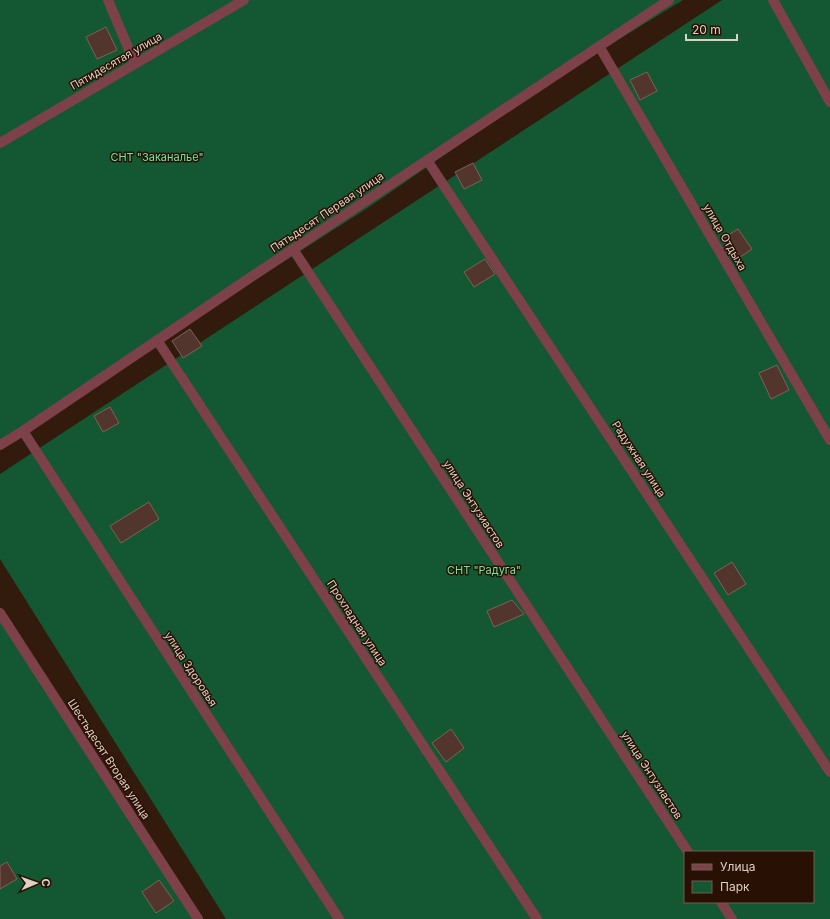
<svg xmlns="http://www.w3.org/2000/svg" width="830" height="919" viewBox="0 0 830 919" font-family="Inter,sans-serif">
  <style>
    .green { fill: #135833; fill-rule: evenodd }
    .building { fill: #52352d; stroke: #816158 }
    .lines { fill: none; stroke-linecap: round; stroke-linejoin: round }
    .minor { stroke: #7c4149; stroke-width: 10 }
    .labels { text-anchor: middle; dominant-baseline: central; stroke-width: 3; stroke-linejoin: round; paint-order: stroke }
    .street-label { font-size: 11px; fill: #dfcfc5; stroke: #281104 }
    .park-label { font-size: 11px; fill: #6ae89e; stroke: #281104 }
  </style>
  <rect width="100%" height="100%" fill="#321b0c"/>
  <path class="green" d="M0,0H683L559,76L369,207L0,444Z
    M722,0H830V919H226L0,559V474ZM685,852H813V902H685Z
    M0,610L201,919H0Z"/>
  <path class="building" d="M106,27L117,50L97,59L86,37Z
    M647,72L657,91L640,100L630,80Z
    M473,163L482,180L464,189L455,172Z
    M738,229L752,249L736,260L722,239Z
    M485,259L495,274L474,287L464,272Z
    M190,329L202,346L183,358L172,341Z
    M777,365L789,390L771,399L759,373Z
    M110,407L119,423L103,432L94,416Z
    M149,502L159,519L121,543L110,526Z
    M732,562L746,584L728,595L714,573Z
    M512,600L524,614L494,627L487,611Z
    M451,729L464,748L446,762L432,743Z
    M7,862L17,879L0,889V866Z
    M159,880L174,901L156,913L142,892Z"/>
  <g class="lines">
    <path class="minor" d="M108,0L135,64
      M773,0L830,102
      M599,46L830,440
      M0,143L244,0
      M427,160L830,772
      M293,249L688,852
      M157,340L537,919
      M23,431L339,919
      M0,445L23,431L254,275L669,0
      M0,613L198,919
      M721,902L732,919"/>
  </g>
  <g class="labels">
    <g class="street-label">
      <text transform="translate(116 61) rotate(-30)">Пятидесятая улица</text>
      <text transform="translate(327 212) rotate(-34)">Пятьдесят Первая улица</text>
      <text transform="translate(725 237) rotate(60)">улица Отдыха</text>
      <text transform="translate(639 459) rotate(57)">Радужная улица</text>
      <text transform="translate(474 504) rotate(57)">улица Энтузиастов</text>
      <text transform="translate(357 623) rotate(57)">Прохладная улица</text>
      <text transform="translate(191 669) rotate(57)">улица Здоровья</text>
      <text transform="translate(109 759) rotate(57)">Шестьдесят Вторая улица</text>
      <text transform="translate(652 775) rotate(57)">улица Энтузиастов</text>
    </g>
    <g class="park-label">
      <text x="157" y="157">СНТ "Заканалье"</text>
      <text x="484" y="570">СНТ "Радуга"</text>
    </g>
  </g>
  <rect x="684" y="851" width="130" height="52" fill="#281104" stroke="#715d51"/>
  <rect x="692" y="864" width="20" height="6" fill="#7c4149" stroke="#715d51"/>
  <text x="720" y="871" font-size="12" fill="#dfcfc5">Улица</text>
  <rect x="692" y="881" width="20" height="12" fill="#135833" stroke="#715d51"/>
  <text x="720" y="891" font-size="12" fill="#dfcfc5">Парк</text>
  <g transform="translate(36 883) rotate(88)" stroke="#281104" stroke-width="3" paint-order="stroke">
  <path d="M0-3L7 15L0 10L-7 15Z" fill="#dfcfc5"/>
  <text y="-6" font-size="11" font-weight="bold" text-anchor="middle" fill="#dfcfc5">С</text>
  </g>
  <path d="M686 34v6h51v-6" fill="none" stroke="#dfcfc5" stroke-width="2"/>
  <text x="692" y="34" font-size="12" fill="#dfcfc5" stroke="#281104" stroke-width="3" paint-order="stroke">20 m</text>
</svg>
